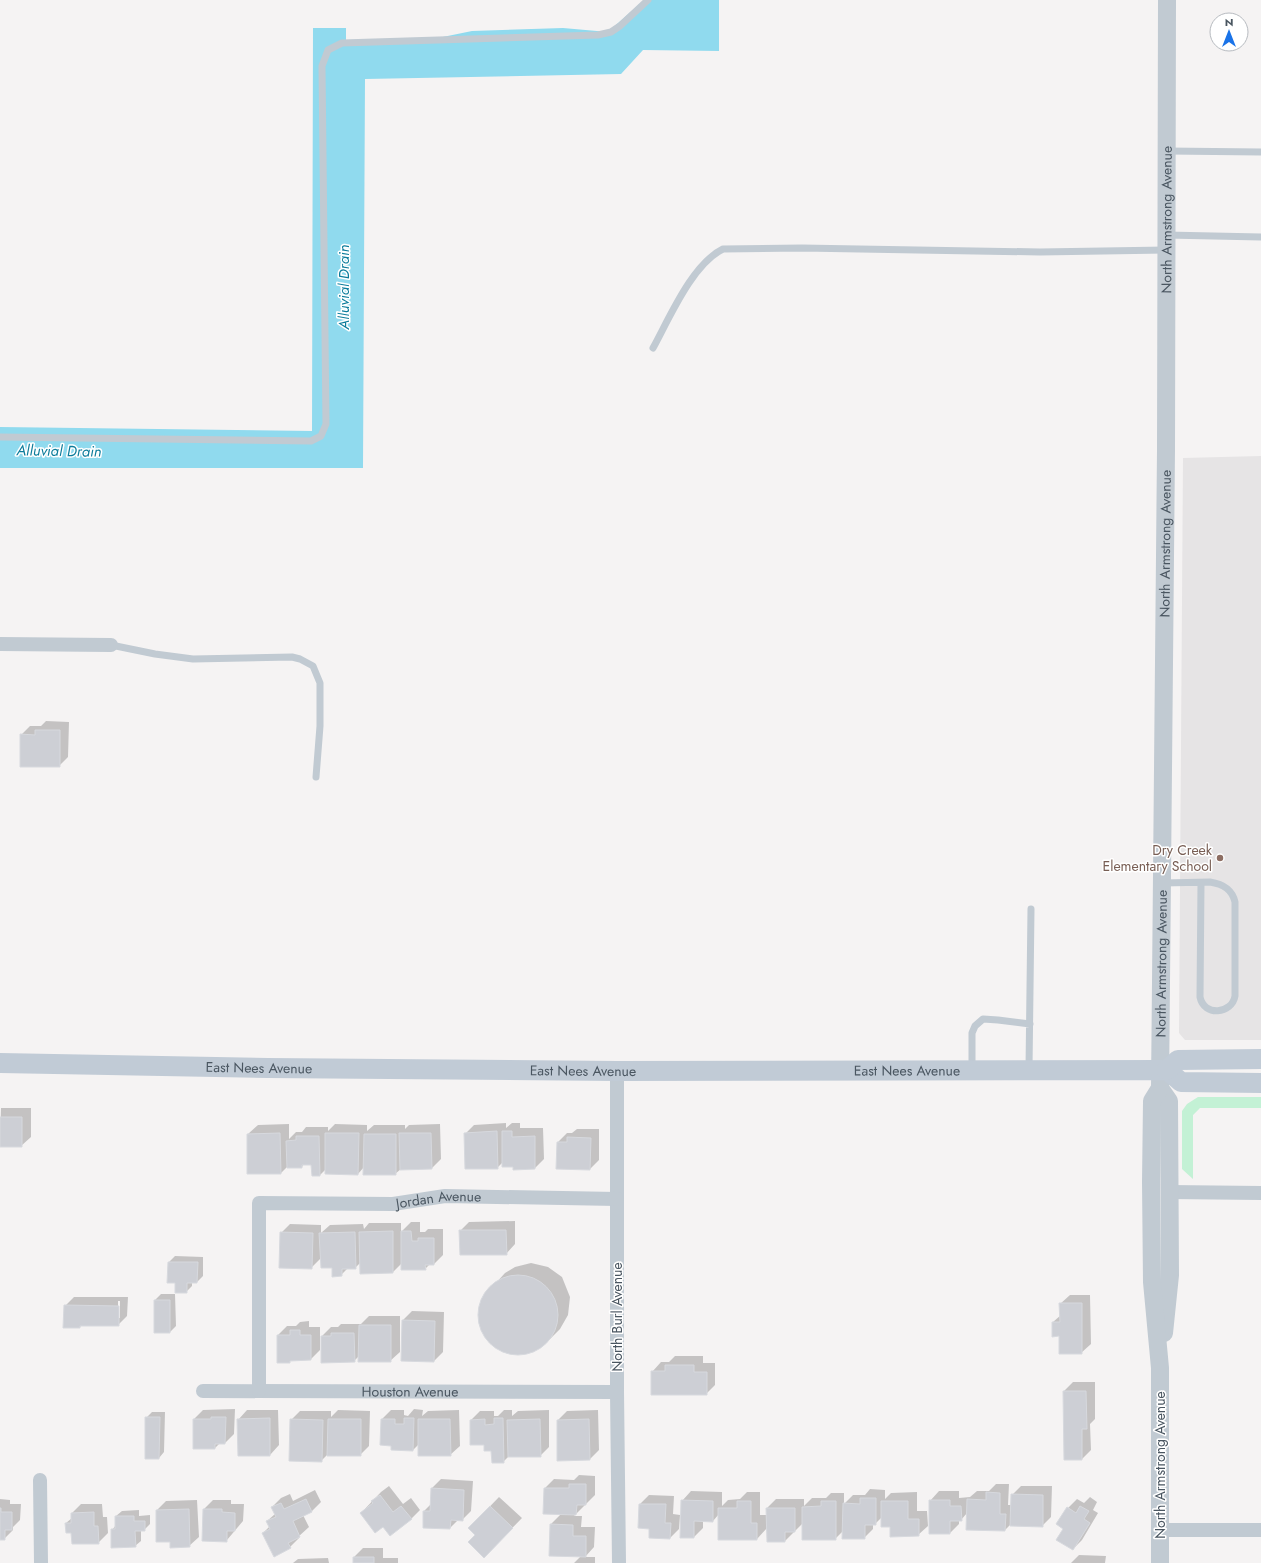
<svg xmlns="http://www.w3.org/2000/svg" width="1261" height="1563" viewBox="0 0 1261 1563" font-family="Jost,sans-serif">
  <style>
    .education { fill: #e6e4e5 }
    .green { fill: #c3f1d5 }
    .water { fill: #90daee }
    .shadow { fill: #0003; fill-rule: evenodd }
    .building { fill: #cdcfd5; stroke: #d7d9de }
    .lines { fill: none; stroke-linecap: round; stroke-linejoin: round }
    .service { stroke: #c1cad2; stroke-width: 7 }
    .minor { stroke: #c1cad2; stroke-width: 14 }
    .tertiary { stroke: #c1cad2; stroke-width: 18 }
    .secondary { stroke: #c1cbd6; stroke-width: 20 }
    .education-dot { fill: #8d6e63; stroke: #fff; stroke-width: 1.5 }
    .labels { text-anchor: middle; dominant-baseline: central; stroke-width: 3; stroke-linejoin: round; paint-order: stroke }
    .street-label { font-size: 14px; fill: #4a5661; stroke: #fff }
    .education-label { font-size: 14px; fill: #785e54; stroke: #fff; text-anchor: end }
    .water-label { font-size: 15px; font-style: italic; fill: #0c7c9b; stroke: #fff }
  </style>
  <rect width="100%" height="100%" fill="#f5f3f3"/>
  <path class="education" d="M1261,456V1040H1185L1179,1033L1183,458Z"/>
  <path class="green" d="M1198,1097H1261V1108H1200L1193,1115V1179L1182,1169V1111L1187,1104Z"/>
  <path class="water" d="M644,0H719V51L643,50L621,74L365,79L363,468H0V427L312,431L313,28H346V40L433,39L472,31L563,28L608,32Z"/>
  <path class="shadow" d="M46,721L69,722L68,757L59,766L21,735L30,726H41Z
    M1,1108H31V1137L21,1146H0Z
    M506,1123V1128L512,1123H520V1128H543L544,1159L535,1168L514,1165L503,1162L497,1168L465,1134L474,1125Z
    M289,1124V1139L296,1132H302L306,1127H328V1131L335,1124L367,1125V1131L374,1125H405V1129L409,1125L440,1124L441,1159L432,1168L401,1169L395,1174L364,1167L358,1174L326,1169L320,1175L312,1164H304L302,1167H287L281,1173H248V1134L258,1125Z
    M577,1129H599V1160L590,1169L558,1142L567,1133H572Z
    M515,1221V1244L506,1254L460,1231L469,1222Z
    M411,1222H420V1232H425L428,1229H443V1255L434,1264H430L425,1269L402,1263L393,1272L361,1273V1262L355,1268H348L341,1275L321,1258L311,1268L281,1233L290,1224L321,1225V1233L330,1225L363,1224L364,1229L369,1223H401V1232Z
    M175,1256L203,1257V1276L197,1282H192V1286L186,1292L176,1282H168L169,1262Z
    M531,1263L548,1267L562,1277L570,1297L568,1315L560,1329L547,1342L535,1350L516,1354L497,1348L487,1338L480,1324L479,1311L484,1296L505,1273L515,1267Z
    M161,1294H175L176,1326L170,1332H155V1300Z
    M1070,1295H1090L1091,1344L1081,1353L1060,1335L1053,1322L1061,1315L1060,1304Z
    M74,1297H128L127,1316L118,1325H82L80,1327L65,1306ZM118,1301H120V1318H118Z
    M412,1311L444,1312L443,1352L434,1361L403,1320Z
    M369,1316H400V1352L390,1361L359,1356L354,1361L322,1336L331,1327H338L341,1324H361Z
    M309,1321V1327H320V1350L311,1359L278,1335L287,1326H296L300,1322Z
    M675,1356H703V1363H715V1385L706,1394L652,1372L661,1362H669Z
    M1073,1382H1095V1419L1090,1424L1091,1450L1082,1459L1064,1391Z
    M235,1409L234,1434L225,1443H220L215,1448H194V1419L203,1410Z
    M414,1409L423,1410L422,1416L428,1411L459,1410L460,1446L450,1455L419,1444L413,1450L392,1445L382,1419L391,1410H404V1415L408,1416Z
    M247,1410H278L279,1445L270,1455H239L238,1420Z
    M338,1410L370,1411L369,1446L360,1455H327L321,1461L291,1420L300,1411H331V1417Z
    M504,1410H512V1416L518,1411L549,1410V1447L540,1456H509L503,1462L485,1444L471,1420L480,1411H494V1416H498Z
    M598,1410L599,1450L590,1459L558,1420L567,1411Z
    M152,1412H165L164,1452L159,1458L146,1418Z
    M579,1475L595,1476V1495L574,1516H582L581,1527H595L594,1547L585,1557H595V1563H574L581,1556L551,1524L562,1513L545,1488L554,1479L574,1480Z
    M441,1479L473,1481L471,1511L462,1520H458L450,1528L424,1511L431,1504L432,1488Z
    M996,1484H1009L1008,1505H1012V1495L1021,1486H1052L1051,1517L1042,1526L1010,1525L1005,1530L967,1513L961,1520H959V1524L950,1533H930V1501L939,1491H959V1498L970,1497L977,1491H989Z
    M389,1486L403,1504L411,1498L420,1510L411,1519L383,1526L361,1513L381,1492Z
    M870,1489L885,1490V1499L891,1493L917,1492V1511H927L928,1526L918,1535L891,1526L882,1517L875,1524H873V1529L864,1538L844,1530L835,1539L803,1523L785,1541L767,1528L757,1539L719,1514L713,1521L703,1520V1528L694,1537L682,1501L691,1491L722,1492V1506L728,1500L740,1499L747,1492H760V1515H767V1508L776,1499H804V1506L812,1498H826L831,1493H844V1504L853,1495H865Z
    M315,1490L321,1502L312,1511L303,1515L309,1527L298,1537L299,1538L290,1547L263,1533L270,1526L267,1521L275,1514L272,1507L281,1498L290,1494L293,1501Z
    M649,1495L674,1496L673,1514L680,1515L679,1529L670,1538L651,1528L639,1527L640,1504Z
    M499,1497L522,1518L484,1557L477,1535L469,1528Z
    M1090,1497L1097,1502L1093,1510L1098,1513L1082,1540L1073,1549L1065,1528L1068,1508L1077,1499L1084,1503Z
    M0,1499L10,1500V1504H21L20,1520L13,1527V1530L4,1539H0Z
    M197,1500L199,1537L189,1546L171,1540L157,1510L166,1501Z
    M213,1500H231V1504H244L243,1521L227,1540H203L204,1509Z
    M81,1504H102L103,1517H107L108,1533L98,1543L72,1532L66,1523L72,1518V1513Z
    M139,1510V1516L150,1515V1524L144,1530H141V1541L135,1546L112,1530L116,1525V1516L122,1511Z
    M363,1548H383V1558H398V1563H354V1557Z
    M1079,1555L1106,1556L1105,1563H1071Z
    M328,1558L329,1563H293L298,1559Z"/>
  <path class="building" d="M35,730H60V767H20V734L35,735Z
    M0,1117H22V1147H0Z
    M497,1131L498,1169H465L464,1133Z
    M502,1131H512V1137L535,1136V1169L513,1170V1167H502Z
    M280,1133L281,1174H247V1134Z
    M325,1133H359L358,1175L325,1174Z
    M399,1133H431L432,1169L400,1170Z
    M364,1134H396V1175H363Z
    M296,1136H319L320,1176H312L311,1165H302V1168H287L286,1141L296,1140Z
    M567,1137L591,1138L590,1170L556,1169L557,1142H567Z
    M459,1230H506L507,1255H460Z
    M393,1231V1273L360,1274L359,1232Z
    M401,1231H411L412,1241H418V1238H434V1265H425L426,1270H401Z
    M280,1232L313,1233L312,1269L279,1268Z
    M355,1232L356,1269H342V1276L332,1277V1268H321L319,1233Z
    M168,1262H198L197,1283H187V1293H175V1283H167Z
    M478 1315a40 40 0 1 1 80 0a40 40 0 1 1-80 0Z
    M154,1300H170V1333H154Z
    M1059,1303H1082V1354H1059V1336L1052,1337V1322H1060Z
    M64,1305L119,1306V1326H80V1328H63Z
    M402,1320L435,1321L434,1362L401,1361Z
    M359,1325H391V1362H358Z
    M290,1330H300V1335H311V1360L290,1361V1363H277V1335H290Z
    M331,1333H354L355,1362L321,1363V1336H331Z
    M665,1365H694V1372H707V1395H651V1371H665Z
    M1063,1391H1086L1087,1429H1082V1460H1064Z
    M145,1417H160L159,1459H145Z
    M211,1417H226L225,1444H215V1449H193V1419H211Z
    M270,1418V1456H238L237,1419Z
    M404,1418H414L413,1451L391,1450V1446L380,1445L381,1419H395V1424H404Z
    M494,1418H503L504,1463H492L491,1451H484V1445H470V1420L485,1419V1425L494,1424Z
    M290,1419L323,1420L322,1462L289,1461Z
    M328,1419H361V1456H327Z
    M418,1419H450L451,1456H418Z
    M540,1419L541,1457H508L507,1420Z
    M589,1419L590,1460L557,1461V1420Z
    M569,1484H586V1505H577L576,1515L543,1514L544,1488H569Z
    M431,1488L464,1490L463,1521L451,1520L450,1529L423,1528V1511H430Z
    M986,1492L1000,1493V1514H1006L1005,1531L966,1530L967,1499L986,1500Z
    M1011,1494L1043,1495V1527L1010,1526Z
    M380,1495L393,1512L401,1506L412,1519L390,1536L383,1527L375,1533L360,1513L373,1503L371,1501Z
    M860,1498H876V1525H865V1539H842L843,1503L860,1504Z
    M306,1499L312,1512L293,1521L300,1537L288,1543L291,1548L274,1557L262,1533L270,1529L266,1521L276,1517L271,1507L281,1503L284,1509Z
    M681,1500L713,1501V1522L694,1521V1538H680Z
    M929,1500H950V1506H961L962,1521H950V1534H929Z
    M737,1501H751V1523H757V1540H718V1508H737Z
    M821,1501H836V1540H802V1507L821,1506Z
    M881,1501H908V1519H919V1536L890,1537V1527H881Z
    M639,1504H666L665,1523H671L670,1539L649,1538V1529L638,1528Z
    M490,1506L513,1528L484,1558L468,1542L475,1535L468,1528Z
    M1080,1506L1089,1511L1084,1519L1090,1523L1073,1550L1056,1540L1063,1529L1056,1524L1067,1507L1076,1513Z
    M0,1508H1V1512H12V1530H5V1540H0Z
    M766,1508H795V1532H785V1542H767Z
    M189,1509L190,1547L170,1548V1542H156V1510Z
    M203,1509H222V1512L235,1513V1531H227V1542L202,1541Z
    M94,1512V1526H98L99,1544H72L71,1533H66L65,1523H71V1513Z
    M115,1516H134V1521H145V1531H135L136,1547L111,1548V1529H115Z
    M550,1524L573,1525V1536H586V1557L549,1556Z
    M353,1557H374V1563H353Z"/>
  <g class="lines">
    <path class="service" d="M1167,151L1261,152
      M1166,235L1261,237
      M653,348C669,319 692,264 723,249L802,248L1040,252L1166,250
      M0,437L311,441L321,436L326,424L322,66L328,50L342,43L598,35L611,32L620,26L648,0
      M111,645L155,654L193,659L292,657L300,659L313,666L320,683V726L316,777
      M1163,883L1210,882C1223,884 1232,889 1235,902V996C1232,1014 1204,1017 1200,997L1201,883
      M972,1069V1033L975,1026L983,1019L998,1020L1030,1024
      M1029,1069L1031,909"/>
    <g class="minor">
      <path d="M0,644L111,645"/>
      <path d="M617,1071V1392L619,1563"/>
      <path d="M1169,1192L1261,1193"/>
      <path id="s1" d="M203,1391L617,1392"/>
      <path id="s2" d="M259,1391V1203L393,1204L445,1196L617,1199"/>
      <path d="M40,1480L41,1563"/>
      <path d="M1160,1530H1261"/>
    </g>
    <g class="tertiary">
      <path d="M1160,1088L1169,1101L1170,1275L1164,1333"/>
      <path id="s3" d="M1160,1563V1368L1152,1282L1151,1182L1152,1101L1160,1088L1166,450L1167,0"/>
    </g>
    <g class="secondary">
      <path id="s4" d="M0,1063L268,1068L617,1071L1167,1070L1181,1082L1261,1083"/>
      <path d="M1167,1070L1178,1060L1261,1059"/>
    </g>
  </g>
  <circle class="education-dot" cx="1220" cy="858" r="4"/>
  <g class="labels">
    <g class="street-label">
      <text stroke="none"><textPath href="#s3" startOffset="1346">North Armstrong Avenue</textPath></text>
      <text stroke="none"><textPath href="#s3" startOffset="1022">North Armstrong Avenue</textPath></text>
      <text stroke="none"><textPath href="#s3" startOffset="602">North Armstrong Avenue</textPath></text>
      <text stroke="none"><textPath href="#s4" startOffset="259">East Nees Avenue</textPath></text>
      <text stroke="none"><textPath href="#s4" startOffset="583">East Nees Avenue</textPath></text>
      <text stroke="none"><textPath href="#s4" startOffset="907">East Nees Avenue</textPath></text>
      <text stroke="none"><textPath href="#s2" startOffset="368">Jordan Avenue</textPath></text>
      <text transform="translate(617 1317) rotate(-90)">North Burl Avenue</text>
      <text stroke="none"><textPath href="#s1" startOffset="207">Houston Avenue</textPath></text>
      <text transform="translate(1160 1465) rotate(-90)">North Armstrong Avenue</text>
    </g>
    <g class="education-label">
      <text x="1212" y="850">Dry Creek<tspan x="1212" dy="16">Elementary School</tspan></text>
    </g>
    <g class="water-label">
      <text transform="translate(344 287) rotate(-90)">Alluvial Drain</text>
      <text transform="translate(59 451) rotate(1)">Alluvial Drain</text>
    </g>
  </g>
  <g transform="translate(1229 32)"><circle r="19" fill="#ffffff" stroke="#b7bbc0"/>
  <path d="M0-3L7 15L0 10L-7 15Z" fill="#1a73e8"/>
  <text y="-6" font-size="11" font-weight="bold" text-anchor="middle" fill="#4a5661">N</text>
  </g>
</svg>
